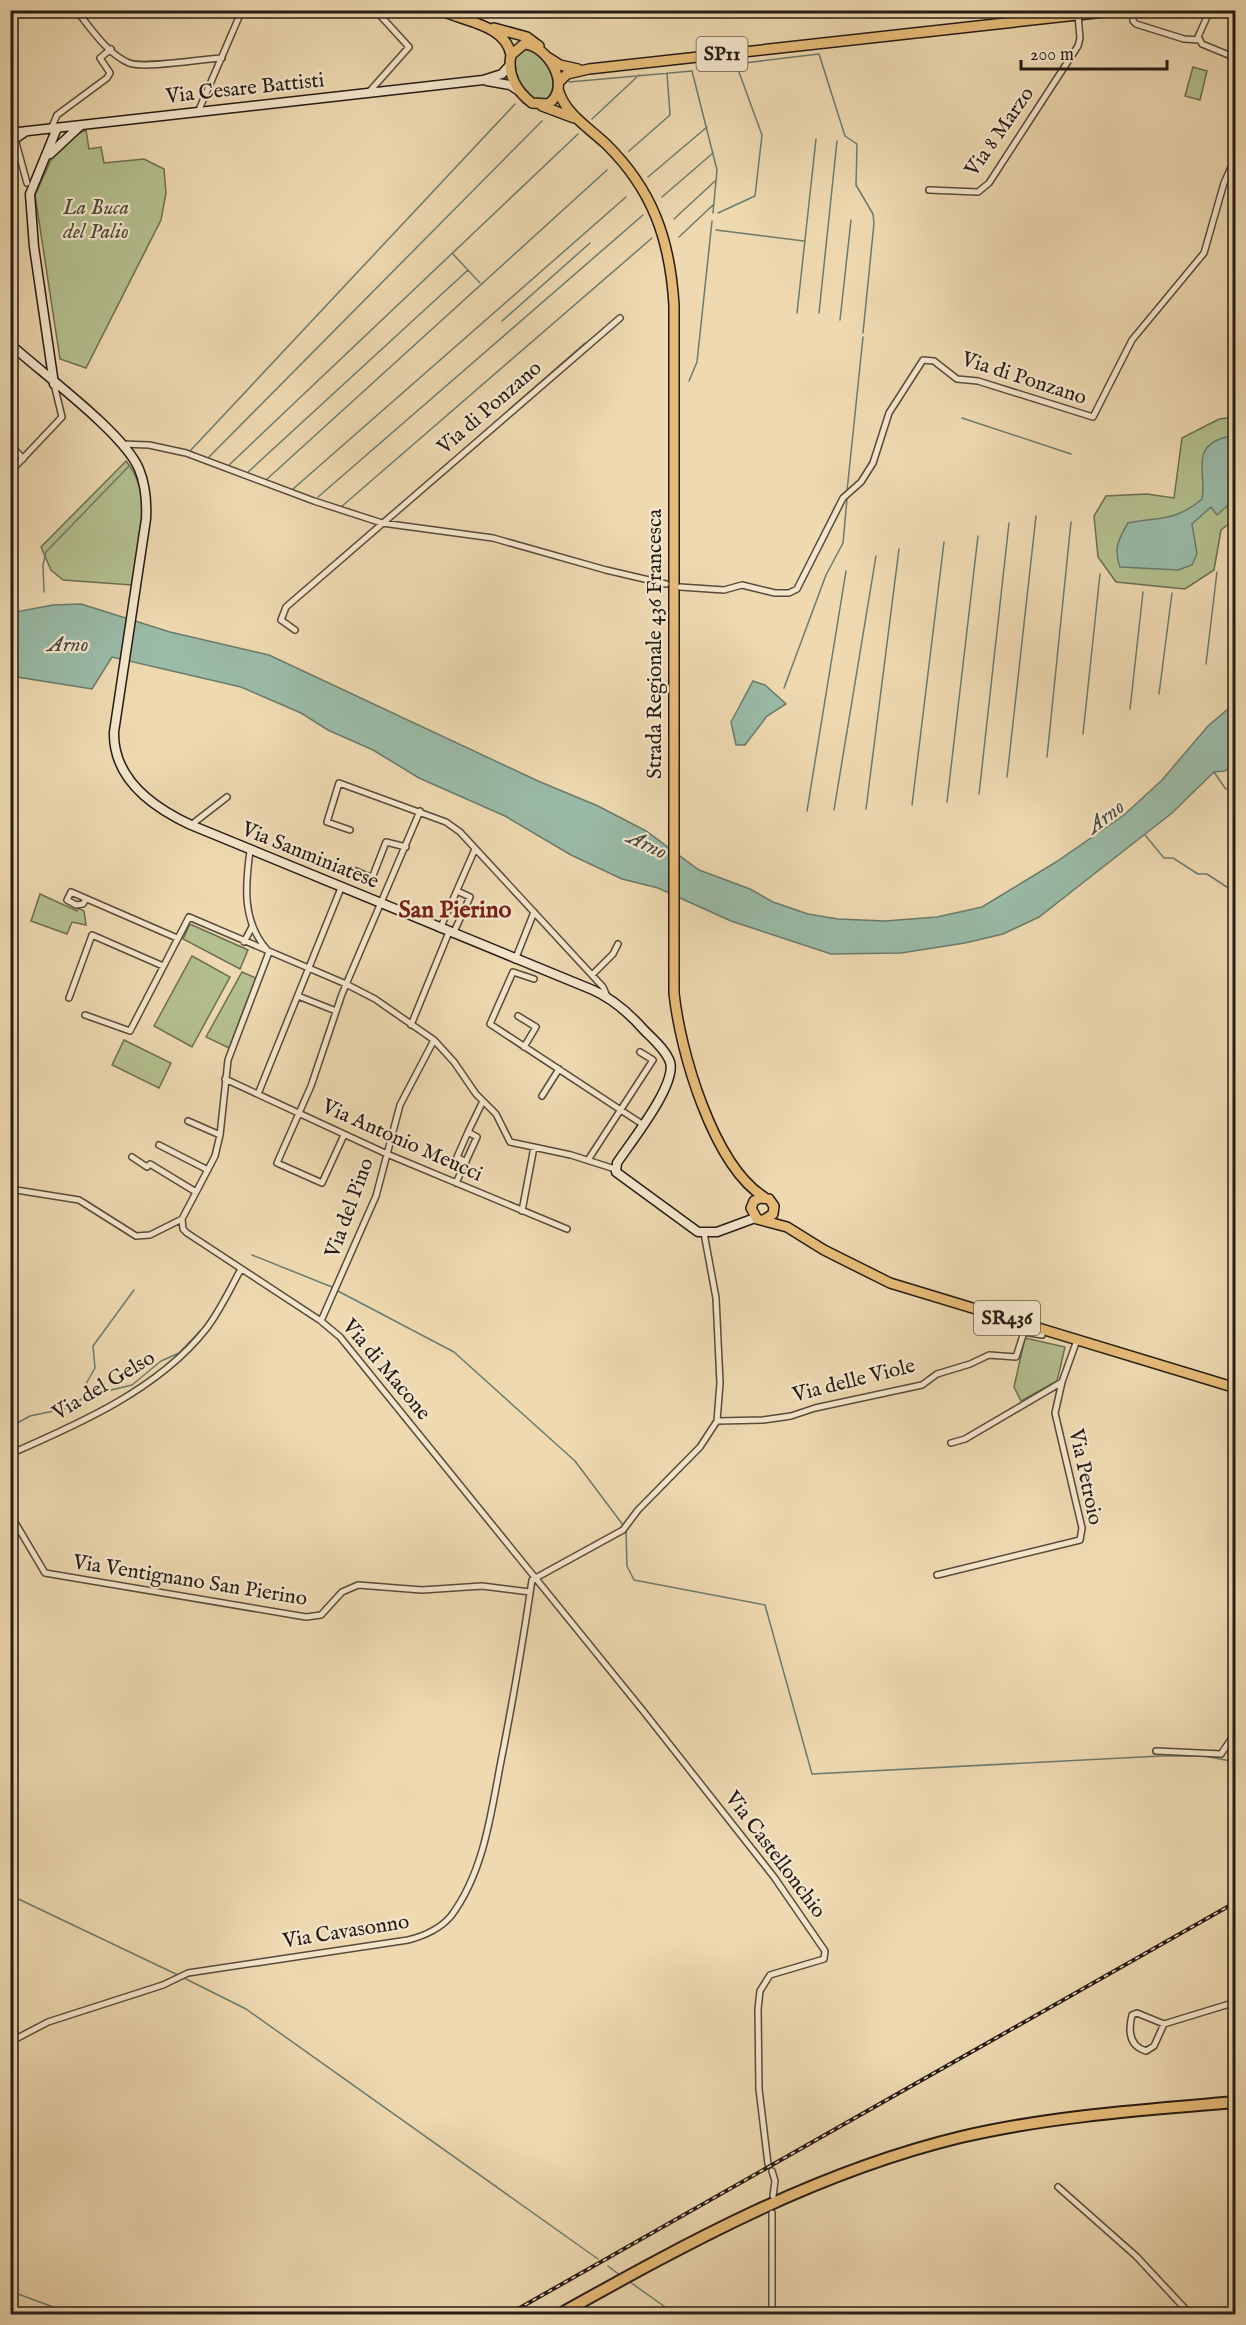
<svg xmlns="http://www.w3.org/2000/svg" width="1246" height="2325" viewBox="0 0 1246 2325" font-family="'IM FELL English',serif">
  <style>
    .green { fill: #b4c08f; stroke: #6c6e52; stroke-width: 1.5 }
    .water { fill: #9abba7; stroke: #6b7b6c; stroke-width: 1.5 }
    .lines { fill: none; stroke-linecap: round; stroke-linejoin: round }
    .stream { stroke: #6b7b6c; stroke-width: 1.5 }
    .street-casing { stroke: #574a3b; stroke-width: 8 }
    .secondary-casing { stroke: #251b14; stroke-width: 11 }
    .primary-casing { stroke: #251b14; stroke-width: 12 }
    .highway-casing { stroke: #251b14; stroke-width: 14 }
    .street { stroke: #f4e6cc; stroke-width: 5 }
    .secondary { stroke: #f4e6cc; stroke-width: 8 }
    .primary { stroke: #e7bc78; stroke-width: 9 }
    .highway { stroke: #e7bc78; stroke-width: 10 }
    .rail-casing { stroke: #251b14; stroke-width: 4 }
    .rail { stroke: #f4e6cc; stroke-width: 1.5; stroke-dasharray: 4.5; stroke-linecap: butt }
    .labels { text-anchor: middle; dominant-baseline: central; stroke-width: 4.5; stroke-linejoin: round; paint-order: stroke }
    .shield { fill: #f4e6cc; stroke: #63584b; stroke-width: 1.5 }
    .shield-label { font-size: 20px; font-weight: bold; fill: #251b14 }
    .street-label { font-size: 21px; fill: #251b14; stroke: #f4e6cc }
    .park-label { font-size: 21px; font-style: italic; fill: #504d39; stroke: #f4e6cc }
    .water-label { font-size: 22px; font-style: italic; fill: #484b40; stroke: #f4e6cc }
    .quarter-label { font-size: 24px; font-weight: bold; fill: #7a1f14; stroke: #f4e6cc }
  </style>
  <rect width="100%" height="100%" fill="#eed9b1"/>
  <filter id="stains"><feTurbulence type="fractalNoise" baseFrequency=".00333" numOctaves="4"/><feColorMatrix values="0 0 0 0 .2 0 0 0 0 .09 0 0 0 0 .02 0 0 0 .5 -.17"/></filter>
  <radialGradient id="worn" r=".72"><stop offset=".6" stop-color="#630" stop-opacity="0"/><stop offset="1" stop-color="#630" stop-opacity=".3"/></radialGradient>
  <path class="green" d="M524,47C548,57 562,77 547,101L533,100L517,83L513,60Z
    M1193,67L1207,71L1200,100L1185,96Z
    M86,130L89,149L101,147L104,163L144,159L164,169L166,193L161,220L86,368L60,359L35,195L51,160L69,138Z
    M1235,417V519L1221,530L1214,570L1185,589L1116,582L1098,557L1094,516L1106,496L1147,494L1174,498L1182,438L1219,419Z
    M126,461C155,496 139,545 132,585L63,580L51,570L41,547Z
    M40,894L77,911L78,908L84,911L86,925L72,922L67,934L31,921Z
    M190,924L248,950L240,969L183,939Z
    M192,956L230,977L192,1047L154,1026Z
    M242,972L256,978L229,1048L206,1037Z
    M124,1040L171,1063L159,1088L112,1065Z
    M1025,1338L1065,1347L1057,1381L1021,1401L1014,1387Z"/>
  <path class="water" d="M1226,437L1235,438V499L1217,515L1211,507L1192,524L1197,554L1192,565L1178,570L1120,567C1113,549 1119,538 1128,523C1159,517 1177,521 1202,499C1207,473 1189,447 1226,437Z
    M81,604L170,632L269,655L538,781L598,806L646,831L699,870L750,889L773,902L808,914L838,919L885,921L937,917L982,907L1056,862L1124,815L1162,780L1208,726L1235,703V763L1225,771L1214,772L1172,813L1039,917L1003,934L965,943L901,953L831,954L731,921L658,888L622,879L571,855L505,816L419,778L373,750L328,730L301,713L241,687L112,657L92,689L11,676L10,613L53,605Z
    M753,681L765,685L786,704L767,716L745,745H736L731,722Z"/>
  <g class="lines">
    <path class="stream" d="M569,82L692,71L717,170L713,213
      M592,119L639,75
      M629,151L670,115L667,73
      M648,177L707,127
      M662,197L713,153
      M718,213L755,196L762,135L736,64L819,54L845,136L857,144L856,185L873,214L874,223L863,333
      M674,219L715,181
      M716,230L804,241
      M679,237L713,205
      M453,254L480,283
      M797,313L816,139
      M819,313L837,141
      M840,320L851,220
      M502,321L590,243
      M689,381L697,362L712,221
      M962,418L1071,454
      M190,451L515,104
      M207,459L542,121
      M446,465L585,343
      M228,466L578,134
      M247,473L468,270
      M266,480L607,170
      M293,489L626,197
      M847,491L863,337
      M318,497L643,215
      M341,507L652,238
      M44,592L43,565L46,552L129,466
      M1206,664L1217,572
      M784,688L826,575L843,543L847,499
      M1159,694L1172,593
      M1130,709L1143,592
      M1083,734L1100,574
      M1047,757L1071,522
      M1214,772L1225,788L1236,796
      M1007,777L1036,516
      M979,794L1009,523
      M947,802L978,536
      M912,805L944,542
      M866,809L899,549
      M834,810L876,556
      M807,811L846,571
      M1145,835L1164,858H1173L1198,874H1207L1236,893
      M252,1255L332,1287
      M336,1290L454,1352L575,1461L623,1525
      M84,1397L87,1382L95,1368L93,1346L134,1290
      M10,1427L30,1416L63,1409L84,1398H92L103,1392L132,1385L161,1361L179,1353L200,1331
      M626,1529L627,1566L634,1580L765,1605L812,1774L1161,1756H1204L1236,1762
      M10,1895L178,1975
      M182,1977L246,2009L598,2259
      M608,2266L621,2276
      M630,2282L675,2314
      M10,2291L72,2314"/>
    <defs>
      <path id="street" d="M76,10C90,27 107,54 129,63C144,69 202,59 222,58
        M303,10L378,13L409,47L369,92
        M1133,10V21L1136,24L1184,39L1200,40
        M1210,10L1198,37L1202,44L1236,58
        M10,69V72
        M198,112L242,10
        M51,129L57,115L107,78L110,73L100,58L111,49
        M15,139L27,183
        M929,190L978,192L989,183L1078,46L1080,38L1078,15
        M10,359L19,352
        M10,444L23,459
        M121,444L149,445L186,453L314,501L382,523L493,538L606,570L666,584
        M10,472L62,417L54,384
        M680,587L724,590L742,585L775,593H789L797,589L843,498L861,482L873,463L889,413L923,360L934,361L957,379L978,381L1093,417L1132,340L1204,253L1224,183L1236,156
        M295,630L281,620L286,607L620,318
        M191,825L227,797
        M350,830L327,822L339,783L446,822L460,832L603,987L607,996
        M250,851C245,887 242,922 268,951
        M356,871L372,878L386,842L406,847
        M86,899L83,904L76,905L67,900L71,892L177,938
        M440,929L475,849
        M453,934L470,897L457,891
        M244,942L252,927
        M515,960L534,912
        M592,975L613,954L618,944
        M534,979L513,972L490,1024L642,1124
        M298,996L336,1011
        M69,998L92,935L163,966
        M85,1015L130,1031L189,917L346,984L375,999L434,1040L454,1062L476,1094L496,1114L510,1142L571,1155L615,1169
        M518,1016L536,1027L524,1047
        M411,1025L449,932
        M225,1079L387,1154L567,1229
        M258,1094L341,888
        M542,1096L559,1069
        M188,1121L220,1135
        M344,1135L322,1183L277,1163L311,1086L342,994L420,811
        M159,1145L208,1170
        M132,1157L147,1167L150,1164L196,1192
        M588,1160L653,1060L640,1052
        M466,1162L457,1157L468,1132
        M456,1183L477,1137L468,1132L483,1101
        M10,1189L79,1200L136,1236L150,1235L182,1219L215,1156L220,1135L228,1060L269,952
        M522,1211L534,1147
        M182,1219L183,1229L187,1233L321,1321L340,1337L644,1712L774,1877L825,1951L824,1959L770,1975L760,1991L758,2009L759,2089L768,2164
        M321,1321L376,1196L400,1105L434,1040
        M717,1421L763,1420L791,1416L815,1408L922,1385L937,1374L970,1364L989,1355L1016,1357L1024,1332L1042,1335L1043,1329
        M951,1443L965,1439L1062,1382
        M10,1454C79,1424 159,1389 206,1329C220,1311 230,1289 241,1269
        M10,1514L45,1573L306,1617L321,1615L342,1592L358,1585L422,1590L482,1586L530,1592
        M937,1575L1080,1540L1082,1528L1055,1413L1062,1382L1077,1340
        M1156,1751L1221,1754
        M1221,1754L1236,1732
        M1164,2024L1154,2046L1146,2051C1129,2046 1128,2031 1132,2015L1137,2013L1164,2024L1236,2002
        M10,2042L48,2022L163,1985L188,1973L408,1940C424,1936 440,1929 451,1916C484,1872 491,1813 501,1761C513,1701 523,1641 532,1580L623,1530L638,1510L700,1447L717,1421L720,1383L716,1298L704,1233
        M772,2171L775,2181L773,2196
        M1058,2187L1136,2256L1190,2314
        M772,2314V2213"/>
      <path id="secondary" d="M487,81L510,85L519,91
        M10,133L483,80L502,74L510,65
        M10,142L25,132
        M50,154L80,126
        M10,344C43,374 124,433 139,469C146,486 147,501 146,519L114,732C113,779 152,807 191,825L593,990C613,999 629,1013 644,1030C653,1039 666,1050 670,1062C677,1085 630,1143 617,1163L616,1172L698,1232H717L755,1218
        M54,384L34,247L30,194L57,128"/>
      <path id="primary" d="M440,10C464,22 505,24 511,55
        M494,28L527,37L539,46
        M524,44C548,45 573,88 548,104L532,103C516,91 507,74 511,55Z
        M549,58L560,65L578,69
        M558,83L567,74L589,69L1123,10
        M558,89C565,114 588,127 606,144C653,190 670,240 674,305V993C680,1051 713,1165 764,1197
        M542,106L574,118
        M764,1220L773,1214L774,1206L769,1199L760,1198L754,1201L751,1208L757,1219L787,1227L824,1250L890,1283L1236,1388"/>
      <path id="highway" d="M560,2314C689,2242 816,2172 961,2137C1051,2116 1143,2110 1236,2102"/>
    </defs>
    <use href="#street" class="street-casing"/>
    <use href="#secondary" class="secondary-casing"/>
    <use href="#primary" class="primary-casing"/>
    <use href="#highway" class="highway-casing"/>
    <use href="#street" class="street"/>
    <use href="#secondary" class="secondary"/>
    <use href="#primary" class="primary"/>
    <use href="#highway" class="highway"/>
    <defs>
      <path id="rail" d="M509,2314L1236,1902"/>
    </defs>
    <use href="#rail" class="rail-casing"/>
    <use href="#rail" class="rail"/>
  </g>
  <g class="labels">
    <g class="shield">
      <rect x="696.5" y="37" width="51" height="34" rx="4.5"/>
      <rect x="974" y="1301" width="66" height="34" rx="4.5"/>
    </g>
    <g class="shield-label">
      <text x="722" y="54">SP11</text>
      <text x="1007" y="1318">SR436</text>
    </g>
    <g class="street-label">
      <text transform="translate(245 89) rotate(-6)">Via Cesare Battisti</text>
      <text transform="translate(1000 132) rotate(-55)">Via 8 Marzo</text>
      <text transform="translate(1024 379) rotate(18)">Via di Ponzano</text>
      <text transform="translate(490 408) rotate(-41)">Via di Ponzano</text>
      <text transform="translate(655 644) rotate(-90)">Strada Regionale 436 Francesca</text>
      <text transform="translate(310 856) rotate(22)">Via Sanminiatese</text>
      <text transform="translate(402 1141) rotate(24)">Via Antonio Meucci</text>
      <text transform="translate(350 1208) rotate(-70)">Via del Pino</text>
      <text transform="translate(386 1370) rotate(50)">Via di Macone</text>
      <text transform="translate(854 1381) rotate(-14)">Via delle Viole</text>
      <text transform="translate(104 1386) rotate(-31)">Via del Gelso</text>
      <text transform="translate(1085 1477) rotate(78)">Via Petroio</text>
      <text transform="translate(190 1581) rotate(9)">Via Ventignano San Pierino</text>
      <text transform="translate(775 1855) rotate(53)">Via Castellonchio</text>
      <text transform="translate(346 1932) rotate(-9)">Via Cavasonno</text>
    </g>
    <g class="park-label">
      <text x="96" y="208">La Buca<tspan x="96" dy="24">del Palio</tspan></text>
    </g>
    <g class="water-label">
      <text x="68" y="645">Arno</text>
      <text transform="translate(1106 817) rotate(-37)">Arno</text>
      <text transform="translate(647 845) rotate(26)">Arno</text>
    </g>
    <g class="quarter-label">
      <text x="455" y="910">San Pierino</text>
    </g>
  </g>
  <rect width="1246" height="2325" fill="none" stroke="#eed9b1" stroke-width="36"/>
  <rect x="12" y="12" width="1222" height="2301" fill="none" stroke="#251b14" stroke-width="3"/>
  <rect x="18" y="18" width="1210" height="2289" fill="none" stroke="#251b14" stroke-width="1.5"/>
  <path d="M1021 60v9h146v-9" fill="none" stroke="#251b14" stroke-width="3"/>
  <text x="1030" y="60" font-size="18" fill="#251b14" stroke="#f4e6cc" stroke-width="4.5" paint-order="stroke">200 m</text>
  <rect width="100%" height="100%" filter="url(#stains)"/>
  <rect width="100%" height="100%" fill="url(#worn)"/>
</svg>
